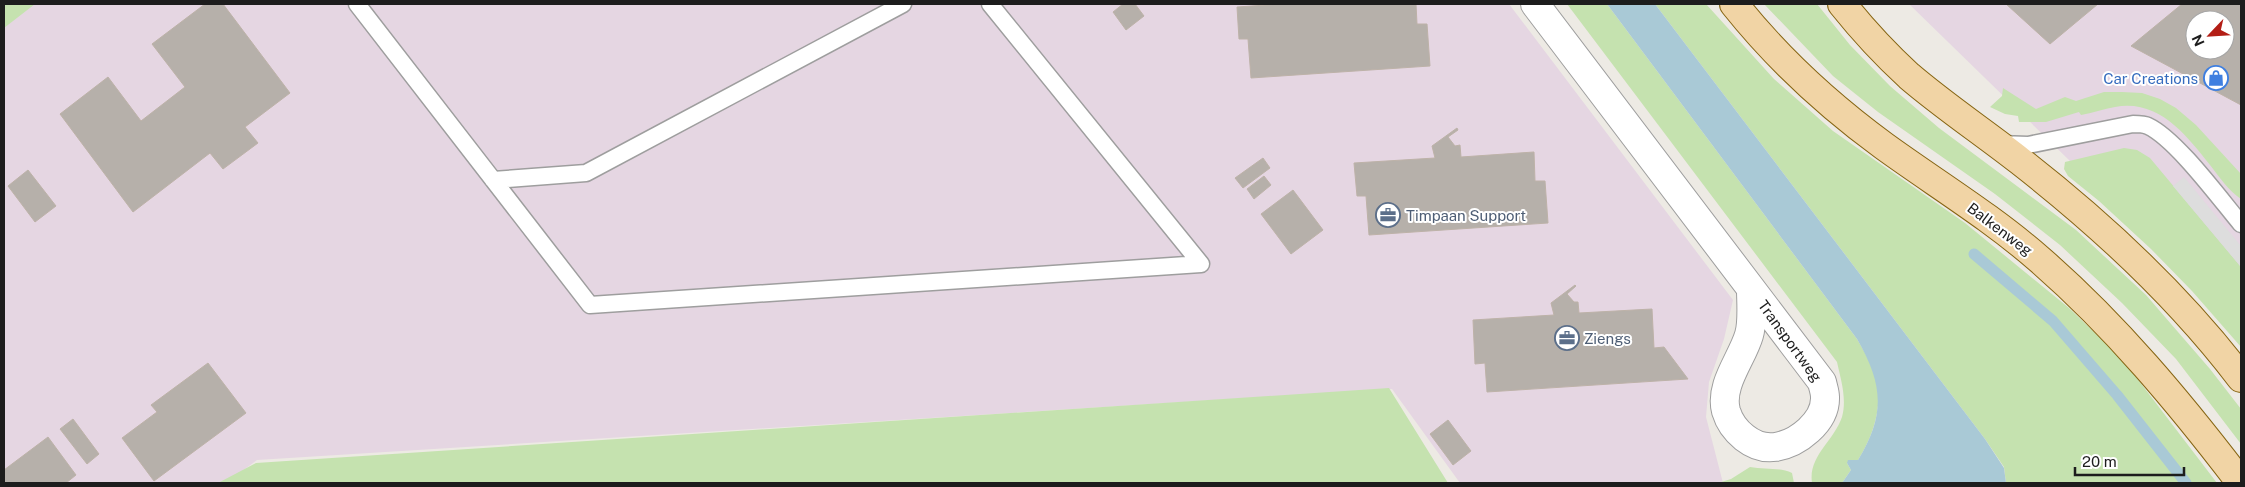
<svg xmlns="http://www.w3.org/2000/svg" width="2245" height="487" viewBox="0 0 2245 487" font-family="'Public Sans',sans-serif">
  <style>
    .industrial { fill: #e5d6e2; fill-rule: evenodd }
    .grass { fill: #c5e2af }
    .parking { fill: #ddd }
    .water { fill: #a9c9d6 }
    .lines { fill: none; stroke-linecap: round; stroke-linejoin: round }
    .stream { stroke: #a9c9d6; stroke-width: 11 }
    .building { fill: #b6b0aa; stroke: #bdb2a8; fill-rule: evenodd }
    .service-casing { stroke: #9e9e9e; stroke-width: 19 }
    .minor-casing { stroke: #9e9e9e; stroke-width: 30 }
    .primary-casing { stroke: #856411; stroke-width: 30 }
    .service { stroke: #fff; stroke-width: 16 }
    .minor { stroke: #fff; stroke-width: 28 }
    .primary { stroke: #f1d4a5; stroke-width: 28 }
    .labels { text-anchor: middle; dominant-baseline: central; stroke-width: 4; stroke-linejoin: round; paint-order: stroke }
    .shop-label { font-size: 15px; fill: #366cbe; stroke: #fff; text-anchor: end }
    .service-label { font-size: 15px; fill: #4e5e75; stroke: #fff; text-anchor: start }
    .street-label { font-size: 15px; fill: #1d1d1d; stroke: #fff }
  </style>
  <rect width="100%" height="100%" fill="#edeae4"/>
  <path class="industrial" d="M4,4H1509L1733,300L1724,339L1709,382L1706,417L1723,483H1460L1392,389L257,460L226,483H4Z
    M1909,4H2241V332L2224,311ZM2195,20H2225V50H2195Z"/>
  <path class="grass" d="M4,4H35L4,28Z
    M1567,4H1607L1857,339C1862,348 1868,357 1872,367C1886,398 1875,433 1858,460L1847,463L1851,470L1842,483H1812C1808,456 1834,441 1842,417C1847,399 1841,380 1837,362Z
    M1655,4H1706L1774,79L1833,131L1965,223L2069,308L2123,360L2217,483H2006L2004,467L1985,439Z
    M1764,4H1817L1850,45L1890,86L1939,128L2076,230L2146,295L2210,369L2241,409V444L2176,359L2122,303L2060,245L1995,194L1878,112L1833,76Z
    M2003,88L2036,109L2065,97L2076,101L2104,92H2122L2142,93L2160,99L2176,108L2196,125L2241,174V199C2228,190 2220,178 2210,165C2186,135 2159,99 2115,107C2104,109 2092,113 2081,115L2079,112L2046,122H2019L2018,116L2005,114L1990,107L2002,96Z
    M2124,148L2137,150L2150,158L2241,267V347L2192,291L2151,249L2099,201L2068,176L2064,169L2065,162Z
    M1389,388L1448,483H218L256,463Z
    M1750,467C1764,470 1780,467 1792,473L1794,483H1718L1731,479Z"/>
  <path class="parking" d="M2184,177L2241,246V267L2173,186Z"/>
  <path class="water" d="M1607,4H1655L1985,439L2004,468L2006,483H1842L1851,470L1847,463L1848,460H1858C1886,414 1883,384 1857,339Z"/>
  <g class="lines">
    <path class="stream" d="M1974,254L2053,321L2117,395L2186,483"/>
  </g>
  <path class="building" d="M205,4H223L290,93L245,127L258,143L223,169L210,153L133,212L60,114L108,77L141,121L185,87L152,44Z
    M1123,4H1135L1144,16L1126,30L1113,12Z
    M1281,4H1416L1417,24H1427L1430,66L1251,78L1248,39H1239L1237,7Z
    M2006,4H2098L2050,44Z
    M2182,4H2241V105L2131,46ZM2195,20H2225V50H2195Z
    M1457,128L1458,130L1448,137L1455,146L1460,145L1461,157L1534,152L1535,181H1545L1548,223L1369,235L1366,196H1357L1354,163L1435,158L1432,146Z
    M1263,158L1270,168L1243,188L1235,178Z
    M28,170L56,206L35,222L8,186Z
    M1264,176L1271,185L1254,199L1247,189Z
    M1293,190L1323,230L1291,254L1261,214Z
    M1575,285L1576,286L1567,294L1574,302H1578L1579,313L1652,309L1654,348L1664,347L1688,379L1487,392L1485,363L1475,364L1473,320L1554,315L1551,303Z
    M208,363L246,413L154,481L122,438L157,412L151,405Z
    M73,419L99,454L87,464L60,429Z
    M1448,420L1471,451L1453,465L1430,434Z
    M48,437L76,475L66,483H4V470Z"/>
  <g class="lines">
    <defs>
      <path id="service" d="M357,4L590,305L1201,264L990,4
        M1999,144L2028,145L2133,124C2138,124 2144,124 2148,126C2176,139 2220,199 2241,224
        M493,180L586,173L903,4"/>
      <path id="minor" d="M1535,4L1822,382C1823,387 1825,392 1825,397C1826,422 1797,444 1775,447C1753,450 1732,431 1726,411C1719,385 1742,359 1749,335C1753,322 1751,303 1751,289"/>
      <path id="primary" d="M1734,4C1777,58 1828,105 1884,146C1935,183 1991,217 2039,259C2115,325 2180,403 2241,483
        M1842,4C1862,29 1885,54 1909,76C1944,106 1983,132 2020,161C2102,225 2178,295 2241,378"/>
    </defs>
    <use href="#service" class="service-casing"/>
    <use href="#minor" class="minor-casing"/>
    <use href="#primary" class="primary-casing"/>
    <use href="#service" class="service"/>
    <use href="#minor" class="minor"/>
    <use href="#primary" class="primary"/>
  </g>
  <defs>
    <symbol id="shop-ring" viewBox="-11 -11 22 22"><circle r="9.5" fill="#fff" stroke="#3f7fe0" stroke-width="1.5"/><path d="M-5-2.5h2.3a2.7 3.5 0 0 1 5.4 0H5L5.5 6h-11ZM-1.5-2.5h3a1.5 2.3 0 0 0-3 0Z" fill="#3f7fe0"/></symbol>
    <symbol id="office-ring" viewBox="-11 -11 22 22"><circle r="9.5" fill="#fff" stroke="#5c6f8a" stroke-width="1.5"/><path d="M-6-3h4V-5.5h4V-3h4V5H-6ZM-1-4.5V-3h2v-1.5ZM-6 0V1H6V0Z" fill="#5c6f8a"/></symbol>
  </defs>
  <g fill-rule="evenodd">
    <use href="#shop-ring" x="2202" y="64" width="28" height="28"/>
    <use href="#office-ring" x="1374" y="201" width="28" height="28"/>
    <use href="#office-ring" x="1553" y="324" width="28" height="28"/>
  </g>
  <g class="labels">
    <g class="shop-label">
      <text x="2198" y="78">Car Creations</text>
    </g>
    <g class="service-label">
      <text x="1406" y="215">Timpaan Support</text>
      <text x="1584" y="338">Ziengs</text>
    </g>
    <g class="street-label">
      <text transform="translate(2000 229) rotate(37)">Balkenweg</text>
      <text transform="translate(1790 341) rotate(54)">Transportweg</text>
    </g>
  </g>
  <rect width="2245" height="487" fill="none" stroke="#1d1d1d" stroke-width="10"/>
  <g transform="translate(2210 35) rotate(245)"><circle r="24" fill="#ffffff" stroke="#a5a5a5"/>
  <path d="M0-4L9 19L0 12L-9 19Z" fill="#b31e16"/>
  <text y="-8" font-size="14" font-weight="bold" text-anchor="middle" fill="#1d1d1d">N</text>
  </g>
  <path d="M2075 467v8h109v-8" fill="none" stroke="#1d1d1d" stroke-width="2.5"/>
  <text x="2082" y="467" font-size="15" fill="#1d1d1d" stroke="#ffffff" stroke-width="4" paint-order="stroke">20 m</text>
</svg>
